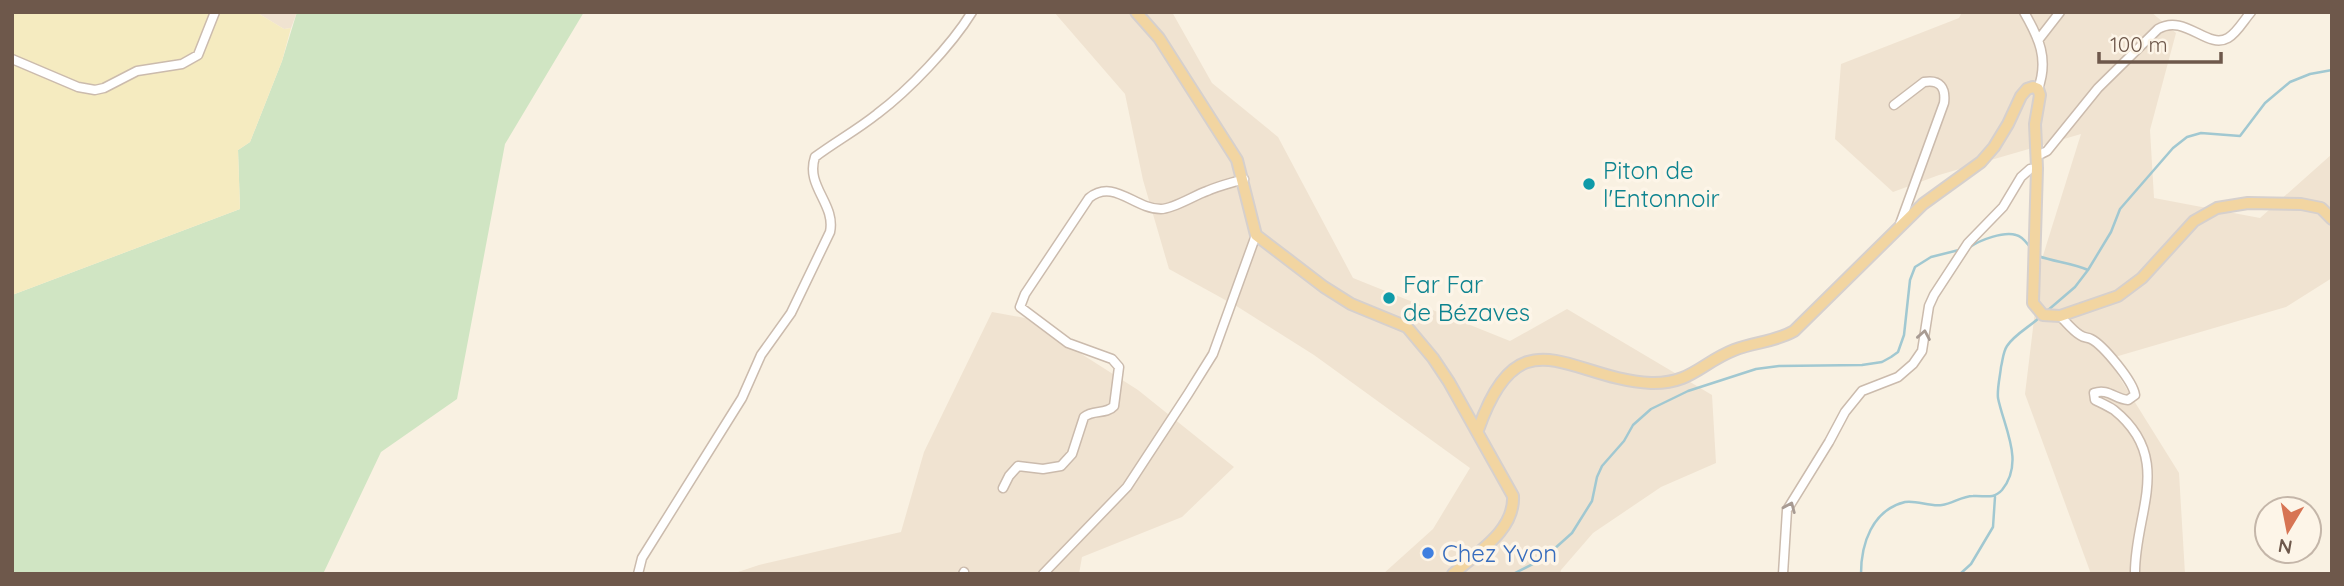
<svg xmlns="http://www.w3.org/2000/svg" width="2344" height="586" viewBox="0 0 2344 586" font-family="Quicksand,sans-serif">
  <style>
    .residential { fill: #f0e3d1 }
    .green { fill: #d0e5c3 }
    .sand { fill: #f5ebc0 }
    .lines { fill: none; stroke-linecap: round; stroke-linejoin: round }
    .stream { stroke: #a1c8d1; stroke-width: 2.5 }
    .minor-casing { stroke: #cbbbad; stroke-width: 11 }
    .major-casing { stroke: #d6d0cd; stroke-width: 14 }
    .minor { stroke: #fff; stroke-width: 8 }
    .major { stroke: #f2d5a1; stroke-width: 10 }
    .oneway { stroke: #a89b93 }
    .culture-dot { fill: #0f9aa8; stroke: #fdf5e8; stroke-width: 2.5 }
    .shop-dot { fill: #3f7fe0; stroke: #fdf5e8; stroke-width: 2.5 }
    .labels { text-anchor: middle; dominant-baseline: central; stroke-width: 7; stroke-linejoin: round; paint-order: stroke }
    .culture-label { font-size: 24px; fill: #0d838f; stroke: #fdf5e8; text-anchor: start }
    .shop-label { font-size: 24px; fill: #366cbe; stroke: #fdf5e8; text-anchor: start }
  </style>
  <rect width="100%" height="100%" fill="#f9f1e2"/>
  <path class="residential" d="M256,12H297L291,28L284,29Z
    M1054,12H1172L1212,83L1278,137L1353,278L1510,341L1567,309L1712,395L1716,463L1661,487L1593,533L1561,570L1560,574H1383L1433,529L1470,468L1314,355L1238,307L1169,269L1143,180L1125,94Z
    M1962,12H2151L2176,33L2150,130L2154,198L2260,218L2332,154V278L2286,307L2108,359L2179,473L2185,574H2091L2025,394L2041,262L2081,134L1939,175L1893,192L1835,139L1841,64L1959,18Z
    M992,312L1025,318L1138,390L1234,467L1182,517L1082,557L1079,574H732L759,565L901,532L924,452Z"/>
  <path class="green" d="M297,12H584L505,144L457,399L381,452L323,574H12V295L240,209L238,150L250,142L282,61Z"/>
  <path class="sand" d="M12,12H256L284,29L291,28L282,61L250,142L238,150L240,209L12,295Z"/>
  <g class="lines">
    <path class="stream" d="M1970,247C1980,240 2004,231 2016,235C2022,236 2026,242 2030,247
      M2038,256C2055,262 2072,263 2088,270
      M2047,311L2075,287L2088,270L2111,232L2120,209L2173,148L2187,137L2201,133L2240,136L2265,103L2290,82L2310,74L2332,70
      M1513,574L1543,559L1572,533L1592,501L1597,477L1602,466L1624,441L1633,425L1651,409L1688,391L1756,369L1779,366L1862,365L1882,362L1891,357L1898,352L1904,335L1910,280L1915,267L1931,257L1959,250
      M1861,574C1861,544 1872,510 1905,502C1917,500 1930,507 1942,505C1952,504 1962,496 1973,496C1984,495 1993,500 2002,490C2025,462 2004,428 1998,398C1997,388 2000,377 2001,367C2003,359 2003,352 2007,346C2014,335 2029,327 2039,318
      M1960,574L1971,564L1993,527L1995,497"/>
    <defs>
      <path id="minor" d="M2024,12C2039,38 2049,59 2038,89
        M2039,39L2060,12
        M12,59L78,87L95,90L104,88L137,71L182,64L198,55L215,12
        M1894,105L1924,82C1940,79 1946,88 1944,103L1900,224
        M2037,156L2047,151L2098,88L2158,29C2185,13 2207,50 2228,38C2237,33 2244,20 2251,12
        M2060,316C2066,322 2073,331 2080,335C2084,338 2087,337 2091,339C2103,345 2133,381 2135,395L2128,400C2115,399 2108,388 2094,393L2095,400C2101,403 2108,406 2114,410C2175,459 2134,514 2135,574
        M1003,488L1009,476L1018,466L1043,469L1061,466L1072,454L1084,417C1093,409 1106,415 1114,406L1119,367L1112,359L1068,343L1020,307L1025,294L1089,198C1114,178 1134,209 1161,209C1173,209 1195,195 1207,191C1218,186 1231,183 1244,179
        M638,574L642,558L742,398L761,355L791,313L830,232C836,204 805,186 815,157C835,142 857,130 877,114C909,90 951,46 972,12
        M963,574L964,572
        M1043,574L1127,487L1188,394L1213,354L1256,235
        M1783,574L1787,510L1829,442L1845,412L1862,391L1898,377L1913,364L1922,351L1929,306L1934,295L1968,243L2003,207L2021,177L2030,169L2037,168"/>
      <path id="major" d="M1136,12L1159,38L1237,160L1256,235L1324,287L1351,304L1407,327L1433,358L1449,382L1513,496C1515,531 1476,553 1453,574
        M1478,430C1520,310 1569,379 1651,383C1691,384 1701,363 1734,350C1754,342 1775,342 1794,331L1923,204L1981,162L1994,147L2008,124L2021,96L2027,89L2033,87L2038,89L2040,95L2035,124L2037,168L2033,303L2043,315L2060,316L2118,296L2142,278L2194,221L2217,208L2248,203L2301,204L2321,208L2332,219"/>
    </defs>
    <use href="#minor" class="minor-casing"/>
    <use href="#major" class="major-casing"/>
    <use href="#minor" class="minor"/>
    <use href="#major" class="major"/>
  </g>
  <defs><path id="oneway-chevron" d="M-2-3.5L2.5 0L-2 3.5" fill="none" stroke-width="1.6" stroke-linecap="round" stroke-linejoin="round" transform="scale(1.75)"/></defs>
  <g class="oneway">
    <use href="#oneway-chevron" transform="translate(1924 335) rotate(-80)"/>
    <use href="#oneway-chevron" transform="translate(1790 507) rotate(-67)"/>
  </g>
  <g class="culture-dot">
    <circle cx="1589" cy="184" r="7"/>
    <circle cx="1389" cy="298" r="7"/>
  </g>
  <circle class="shop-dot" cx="1428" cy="553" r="7"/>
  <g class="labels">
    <g class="culture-label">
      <text x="1603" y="170">Piton de<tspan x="1603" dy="28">l'Entonnoir</tspan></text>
      <text x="1403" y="284">Far Far<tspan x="1403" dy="28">de Bézaves</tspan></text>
    </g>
    <g class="shop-label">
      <text x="1442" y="553">Chez Yvon</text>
    </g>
  </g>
  <rect width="2344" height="586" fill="none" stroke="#6e584b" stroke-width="28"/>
  <g transform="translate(2288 530) rotate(190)"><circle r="33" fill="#fdf5e8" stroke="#c4b6a9" stroke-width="2"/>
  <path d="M0-5L12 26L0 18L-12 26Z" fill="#d77453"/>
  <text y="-10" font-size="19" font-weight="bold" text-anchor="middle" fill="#6e584b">N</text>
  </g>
  <path d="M2099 52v10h122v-10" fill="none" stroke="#6e584b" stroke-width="3.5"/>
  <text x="2110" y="52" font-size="21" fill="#6e584b" stroke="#fdf5e8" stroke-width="5" paint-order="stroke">100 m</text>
</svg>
